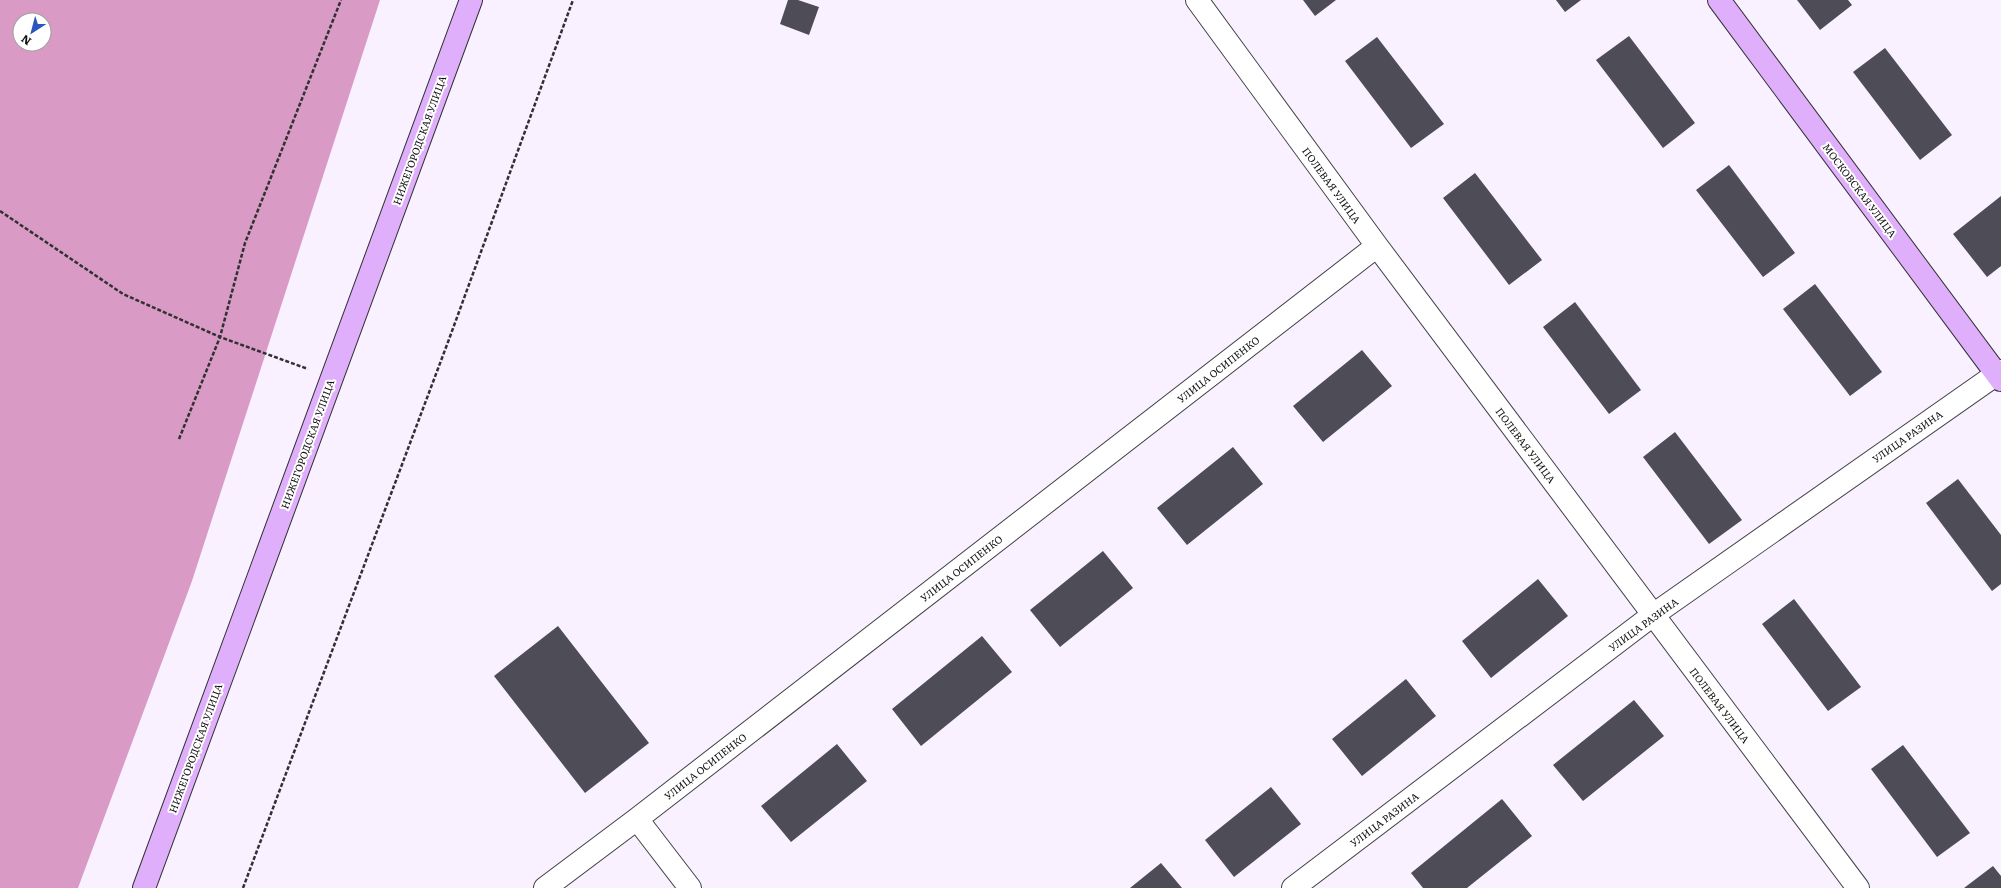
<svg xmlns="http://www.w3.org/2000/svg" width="2001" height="888" viewBox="0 0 2001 888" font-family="Literata,serif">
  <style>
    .forest { fill: #d99bc6; fill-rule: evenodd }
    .building { fill: #4d4c57 }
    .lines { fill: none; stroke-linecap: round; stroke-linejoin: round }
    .street-casing { stroke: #424242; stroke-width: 24 }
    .secondary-casing { stroke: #313131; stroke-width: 24 }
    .path { stroke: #313131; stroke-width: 2.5; stroke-dasharray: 4 2; stroke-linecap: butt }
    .street { stroke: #fff; stroke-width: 22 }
    .secondary { stroke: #e0affc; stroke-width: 22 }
    .labels { text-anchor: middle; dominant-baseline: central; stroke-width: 4; stroke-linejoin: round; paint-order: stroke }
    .street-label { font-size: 10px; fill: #0f0f0f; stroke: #fff }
  </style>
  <rect width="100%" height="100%" fill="#f9f1ff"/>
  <path class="forest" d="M0,0H380L192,581L78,888H0ZM20,20H44V44H20Z"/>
  <path class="building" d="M788,0H798L819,7L809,35L780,24Z
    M1303,0H1336L1315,16Z
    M1556,0H1581L1565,12Z
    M1797,0H1848L1852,5L1820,30Z
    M1629,36L1695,123L1663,148L1596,60Z
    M1377,37L1444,124L1411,148L1345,61Z
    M1885,48L1952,135L1920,160L1853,72Z
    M1729,165L1795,253L1763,277L1696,190Z
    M1475,173L1542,260L1509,285L1443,198Z
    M2001,196V266L1987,277L1953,234Z
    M1815,284L1882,372L1850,396L1783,309Z
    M1575,302L1641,390L1609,414L1543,327Z
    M1362,350L1392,386L1323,442L1293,406Z
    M1675,432L1742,520L1709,544L1643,457Z
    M1233,447L1263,484L1187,545L1157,508Z
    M1958,479L2001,535V584L1992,591L1926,503Z
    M1103,551L1133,588L1060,647L1030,610Z
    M1538,579L1568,616L1491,678L1462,641Z
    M1794,599L1861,687L1828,711L1762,624Z
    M558,626L649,743L585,793L494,676Z
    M982,636L1012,672L921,746L892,709Z
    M1406,679L1436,716L1362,776L1332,739Z
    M1634,700L1664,736L1583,801L1553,765Z
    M837,744L867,781L791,842L761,806Z
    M1903,745L1970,833L1937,857L1871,769Z
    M1271,787L1301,824L1234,877L1205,840Z
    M1502,799L1532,836L1467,888H1423L1411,873Z
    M1161,863L1182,888H1130Z
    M1993,866L2001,876V888H1964Z"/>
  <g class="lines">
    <defs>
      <path id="street" d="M1197,0L1377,246L1858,888
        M637,819L690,888
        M545,888L637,819L1377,246
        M1293,888L1653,615L2001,371"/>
      <path id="secondary" d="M1719,0L2001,380
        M144,888L471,0"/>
    </defs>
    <use href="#street" class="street-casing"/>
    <use href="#secondary" class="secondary-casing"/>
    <path class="path" d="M0,211L123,294L220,337L308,369
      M179,439L220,337L245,243L341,0
      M243,888L448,342L573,0"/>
    <use href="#street" class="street"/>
    <use href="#secondary" class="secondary"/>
  </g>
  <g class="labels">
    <g class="street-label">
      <text transform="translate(419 140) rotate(-70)">НИЖЕГОРОДСКАЯ УЛИЦА</text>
      <text transform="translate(1332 185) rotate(54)">ПОЛЕВАЯ УЛИЦА</text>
      <text transform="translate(1860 190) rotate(53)">МОСКОВСКАЯ УЛИЦА</text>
      <text transform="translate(1218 369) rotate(-38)">УЛИЦА ОСИПЕНКО</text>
      <text transform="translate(1907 436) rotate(-35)">УЛИЦА РАЗИНА</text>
      <text transform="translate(307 444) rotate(-70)">НИЖЕГОРОДСКАЯ УЛИЦА</text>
      <text transform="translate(1526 445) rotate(53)">ПОЛЕВАЯ УЛИЦА</text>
      <text transform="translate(961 568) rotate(-38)">УЛИЦА ОСИПЕНКО</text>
      <text transform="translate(1643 624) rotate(-36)">УЛИЦА РАЗИНА</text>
      <text transform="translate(1720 705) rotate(53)">ПОЛЕВАЯ УЛИЦА</text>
      <text transform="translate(195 748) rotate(-70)">НИЖЕГОРОДСКАЯ УЛИЦА</text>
      <text transform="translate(705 766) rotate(-38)">УЛИЦА ОСИПЕНКО</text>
      <text transform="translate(1384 819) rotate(-37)">УЛИЦА РАЗИНА</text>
    </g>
  </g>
  <g transform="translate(32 32) rotate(216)"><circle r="19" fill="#ffffff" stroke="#9f9f9f"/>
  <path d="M0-3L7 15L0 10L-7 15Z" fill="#2b56bb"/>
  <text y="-6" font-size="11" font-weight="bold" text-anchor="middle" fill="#0f0f0f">N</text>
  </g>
</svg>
